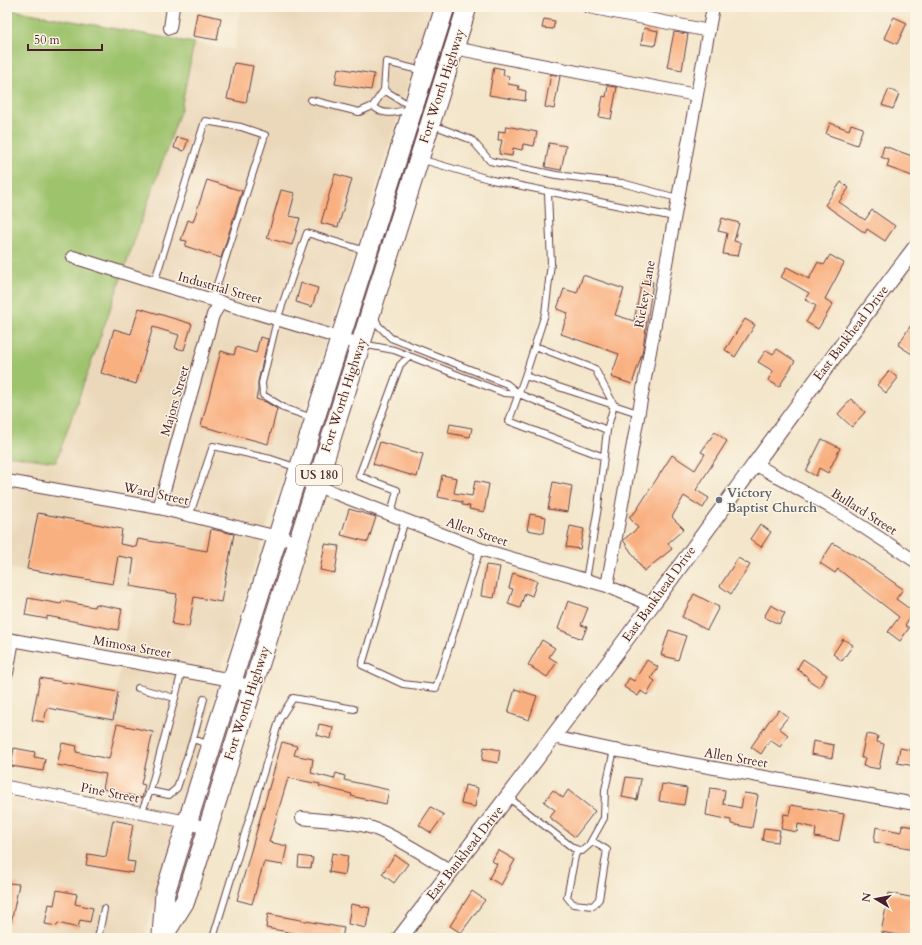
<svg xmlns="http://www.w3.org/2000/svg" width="922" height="945" viewBox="0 0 922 945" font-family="Cardo,serif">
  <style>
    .built { fill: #ebd8ba }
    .green { fill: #9ec36d; stroke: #74714c }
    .building { fill: #f9b081 }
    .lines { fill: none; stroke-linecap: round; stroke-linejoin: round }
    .service-casing { stroke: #633d43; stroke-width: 8 }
    .minor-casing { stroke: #633d43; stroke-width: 14 }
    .tertiary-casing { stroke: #633d43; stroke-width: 17 }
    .primary-casing { stroke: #633d43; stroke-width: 21 }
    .service { stroke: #fff; stroke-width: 6 }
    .minor { stroke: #fff; stroke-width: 12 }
    .tertiary { stroke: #fff; stroke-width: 15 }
    .primary { stroke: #fff; stroke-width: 19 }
    .worship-dot { fill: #6b7280; stroke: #fcf5e5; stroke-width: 1.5 }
    .labels { text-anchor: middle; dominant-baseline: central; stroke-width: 3; stroke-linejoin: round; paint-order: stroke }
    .shield { fill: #fcf5e5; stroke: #7f5f63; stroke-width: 1 }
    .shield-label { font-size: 12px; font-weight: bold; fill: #4a1f2b }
    .street-label { font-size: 13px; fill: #4a1f2b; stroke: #fcf5e5 }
    .worship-label { font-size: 13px; font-weight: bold; fill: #5b616d; stroke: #fcf5e5; text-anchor: start }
  </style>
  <rect width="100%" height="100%" fill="#fcf5e5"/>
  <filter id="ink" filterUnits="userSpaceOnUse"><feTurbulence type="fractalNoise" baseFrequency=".025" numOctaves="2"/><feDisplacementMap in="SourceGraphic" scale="8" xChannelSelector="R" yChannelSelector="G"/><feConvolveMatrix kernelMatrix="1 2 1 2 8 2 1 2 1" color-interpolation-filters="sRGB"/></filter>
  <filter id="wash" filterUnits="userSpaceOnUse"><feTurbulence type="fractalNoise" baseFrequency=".012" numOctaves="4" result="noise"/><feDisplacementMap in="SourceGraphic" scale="16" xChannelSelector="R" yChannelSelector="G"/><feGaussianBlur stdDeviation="0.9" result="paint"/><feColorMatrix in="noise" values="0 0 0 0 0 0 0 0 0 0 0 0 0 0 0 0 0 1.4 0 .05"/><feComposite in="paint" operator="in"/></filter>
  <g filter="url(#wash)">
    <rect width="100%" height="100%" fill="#f3e6cb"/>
    <path class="built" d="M241,7H433L224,660L144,938H7V798L94,814L134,592L7,568V455L56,462L181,109L194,43L234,50Z"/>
    <path class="green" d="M7,9L194,43L181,109L56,462L7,455Z"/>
    <g id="blocks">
      <path class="building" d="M197,13L221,18L217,40L193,36Z
        M894,17L907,23L897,44L884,38Z
        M544,19L555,21L553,29L542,28Z
        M644,28L658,31L655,46L641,44Z
        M674,32L688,34L682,70L667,67Z
        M234,63L253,66L246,103L227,99Z
        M494,67L504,69L503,75L509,76L508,84L519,86L518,89L526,91L525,101L489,95Z
        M338,68L374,74L371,90L335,84Z
        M551,74L560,76L554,109L545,107Z
        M608,86L617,87L611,119L599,117L603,96L606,97Z
        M889,89L899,94L893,109L882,105Z
        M830,123L849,130L851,124L863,128L857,145L826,134Z
        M506,126L537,132L534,146L523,144L522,150L513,148L512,156L499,154L502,140H498L499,131L505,132Z
        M177,137L188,140L184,151L174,148Z
        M549,143L566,146L561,170L545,167Z
        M884,146L915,157V177L887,167L889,160L881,157Z
        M335,174L352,179L338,227L321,223Z
        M207,180L242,191L221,258L185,246L187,241L181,240L188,220L193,222Z
        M841,182L849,188L839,202L865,220L872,210L895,226L885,241L867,229L865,233L825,205Z
        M281,190L295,193L289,216L300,218L292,245L267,238Z
        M722,218L739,223L734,241L741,243L738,256L723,254L727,233L718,231Z
        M830,255L844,263L825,299L833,304L818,329L806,322L816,306L805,299L809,293L781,277L787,267L809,279L818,262L824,265Z
        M583,275L624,289L615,315L634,321L642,280L653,282L642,354L632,384L611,377L619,354L561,334L568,313L557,309L564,289L577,293Z
        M301,283L318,288L312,307L296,302Z
        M139,308L192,324L184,350L175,348L179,335L153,327L136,384L101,373L114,329L131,334Z
        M745,319L755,325L735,357L725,350Z
        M915,319V356L898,345Z
        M260,337L268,339L258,382V391L256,399L266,402L277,409L268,444L201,426L221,351L234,355L236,347L256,353Z
        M777,349L795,361L779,387L768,380L773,371L758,362L766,350L773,354Z
        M889,371L898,378L886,393L877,385Z
        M851,399L865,412L852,427L838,414Z
        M450,424L472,428L470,437L448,433Z
        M715,432L727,441L696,490L709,498L703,508L684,496L672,517L684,529L668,543L672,549L644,571L623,540L638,528L629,517L636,511L672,455L695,470L705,454L701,452Z
        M822,439L840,448L828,473L819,468L816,476L806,471Z
        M380,442L423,454L417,477L373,464Z
        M442,475L457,478L454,493L472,496L475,481L489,484L484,512L469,509L470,506L462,505V502L438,497Z
        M553,482L572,486L568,512L548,509Z
        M349,509L376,517L368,542L341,535Z
        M38,513L122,529L120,544L136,547L138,539L207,551L211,529L234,534L221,602L194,597L189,627L172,624L177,594L130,586L134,559L118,556L113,584L27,569Z
        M530,514L546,517L544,533L527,530Z
        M760,524L771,532L761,547L750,539Z
        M570,526L584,529L580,549L566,547Z
        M833,543L859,558L903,589L896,599L914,612L905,625L909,628L900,641L888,632L899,617L838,569L835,573L820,563Z
        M325,544L339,546L335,573L320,570Z
        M738,558L750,565L731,594L720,586Z
        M486,565L500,567L494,598L481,596Z
        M513,573L537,581L532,596L525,593L520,608L508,604L513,589L509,588Z
        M694,594L719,607L707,630L682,617Z
        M28,598L61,604L62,601L94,607L95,604L122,609L118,630L47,616V619L25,615Z
        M568,601L588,608L581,625L587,627L582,639L558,629Z
        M771,605L785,613L779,624L764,617Z
        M669,630L686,636L678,660L661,655Z
        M843,639L853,645L842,661L833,654Z
        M542,640L555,648L549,657L557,662L547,677L528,665Z
        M803,659L827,675L819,687L807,679L808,677L797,669Z
        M647,660L658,667L651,678L655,681L647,695L641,691L638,696L624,687L629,678L634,681Z
        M40,678L118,692L113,720L47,708L44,722L32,720Z
        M515,689L537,696L529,720L508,713Z
        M779,710L788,717L779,728L788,735L780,747L770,740L761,754L751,747L769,721Z
        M117,724L153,732L141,784L145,785L142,798L103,789L106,774L57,765L62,743L77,746L76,752L109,759Z
        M319,724L333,727L331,739L317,735Z
        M866,734L878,736L877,742L884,744L879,769L863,766L865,758H861Z
        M813,741L834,745L832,758L811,754Z
        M282,742L297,746L294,755L313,759L311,773L334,779L336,773L345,776L344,780L389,790L386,804L351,796L352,794L319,786L320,784L288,778L269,842L287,846L283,865L264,862L252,904L237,900Z
        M484,747L500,750L498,763L482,760Z
        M14,748L35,752L34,757L45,759L43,771L11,766Z
        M900,748L915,751V766L897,763Z
        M626,777L641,779L637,800L622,797Z
        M662,784L687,788L684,805L659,801Z
        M465,785L478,788L475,807L461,804Z
        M710,788L725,790L723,804L741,808L744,793L758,795L752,828L731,824V820L706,815Z
        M553,790L563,798L568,790L595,811L575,837L549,817L555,810L544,802Z
        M791,805L844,814L839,841L815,837L816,828L798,824L797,832L781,829L784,814L789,815Z
        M431,807L444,815L431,833L419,825Z
        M113,820L133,824L127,861L135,862L133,873L86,865L88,854L106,857Z
        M902,825L915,827V849L874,842L876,827L901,832Z
        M764,828L780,830L778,842L762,840Z
        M498,850L515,860L501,885L489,878L497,864L492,861Z
        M332,853L348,856L345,875L329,872Z
        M395,855L408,864L394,883L382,874Z
        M299,856L313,858L311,868L298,867Z
        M9,883L19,884L11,923H7V896Z
        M57,890L77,894L75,904L93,908L90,922L80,920L78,928L58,923L57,926L45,924L49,904L54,905Z
        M472,891L485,900L461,933L450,926Z
        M889,893L915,898V938L881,932Z
        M351,904L370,908L366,928L348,924Z
        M268,914L344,928L342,938H321L266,928Z"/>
    </g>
  </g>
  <g filter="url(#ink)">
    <use href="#blocks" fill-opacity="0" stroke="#633d43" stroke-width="1"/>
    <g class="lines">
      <defs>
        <path id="service" d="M384,90L386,62L423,71
          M311,100L359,112L373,106L384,90L412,107
          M373,106C384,117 396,112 410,109
          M433,125L472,140L490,161L556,175L622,183L677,198
          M420,159L492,180L674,217
          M548,193L551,263L545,314L525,376L638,413
          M154,283L205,121L241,127L265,135L212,300
          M362,344L394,350L504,393L519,394L507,384L391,338L378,325L375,317
          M535,346L595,369L614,405L607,430
          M525,376L509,421L604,457
          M519,394L607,430L598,507L586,580
          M313,418L286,409L263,395L262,383L277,320L307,233L366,251
          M391,514L397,490L359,476L400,365L409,356
          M187,515L192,508L213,446L271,459L298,468
          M405,520L362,665L403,684L436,688L480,549
          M138,688L175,698L150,791L141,813
          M175,698L182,670
          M193,739L204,699
          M150,791L169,795L177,788L193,739L210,745
          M508,797L573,848L582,851L589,845L604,818L605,790L614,750
          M578,850L575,856L567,897L573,904L593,906L599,899L607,850L592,841
          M98,938L104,909
          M213,938L280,718L293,698L354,709"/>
        <path id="minor" d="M589,7L709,31
          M170,28L173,7
          M454,48L696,95
          M73,257L149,281L360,344
          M755,464L846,516L915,561
          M296,478L480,549L607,586L651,605
          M7,481L159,508L298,542
          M159,508L213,315L221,302
          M607,586L713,7
          M7,639L232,680L252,688
          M7,673L13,640
          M553,737L614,750L915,804
          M7,787L188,822L207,829
          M302,818C327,821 355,821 378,830C404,841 427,857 451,871"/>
        <path id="tertiary" d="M400,938C484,828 568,718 650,607C739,487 825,366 915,248"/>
        <path id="primary" d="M162,935L165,893L445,7
          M162,938L185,901L467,7"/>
      </defs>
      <use href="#service" class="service-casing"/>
      <use href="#minor" class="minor-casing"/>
      <use href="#tertiary" class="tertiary-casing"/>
      <use href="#primary" class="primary-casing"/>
      <use href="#service" class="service"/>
      <use href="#minor" class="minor"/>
      <use href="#tertiary" class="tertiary"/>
      <use href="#primary" class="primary"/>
    </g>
  </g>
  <circle class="worship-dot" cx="719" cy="500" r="4"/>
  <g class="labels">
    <rect class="shield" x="296" y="465" width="46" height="20" rx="3"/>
    <g class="shield-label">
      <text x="319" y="475">US 180</text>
    </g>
    <g class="street-label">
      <text transform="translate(442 86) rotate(-72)">Fort Worth Highway</text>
      <text transform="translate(220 288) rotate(16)">Industrial Street</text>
      <text transform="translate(645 294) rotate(-80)">Rickey Lane</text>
      <text transform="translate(851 333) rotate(-53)">East Bankhead Drive</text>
      <text transform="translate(344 395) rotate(-72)">Fort Worth Highway</text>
      <text transform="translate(175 401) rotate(-74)">Majors Street</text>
      <text transform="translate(156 494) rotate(12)">Ward Street</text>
      <text transform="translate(864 512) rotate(32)">Bullard Street</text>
      <text transform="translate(477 532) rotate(19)">Allen Street</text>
      <text transform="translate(659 594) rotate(-54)">East Bankhead Drive</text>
      <text transform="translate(132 647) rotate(10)">Mimosa Street</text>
      <text transform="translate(247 703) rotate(-72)">Fort Worth Highway</text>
      <text transform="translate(736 758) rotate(10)">Allen Street</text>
      <text transform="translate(110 793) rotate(11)">Pine Street</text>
      <text transform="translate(465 853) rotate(-52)">East Bankhead Drive</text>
    </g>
    <g class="worship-label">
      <text x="727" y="493">Victory<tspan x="727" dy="15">Baptist Church</tspan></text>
    </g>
  </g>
  <rect width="922" height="945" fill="none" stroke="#fcf5e5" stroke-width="24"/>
  <g transform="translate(876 899) rotate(280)" stroke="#fcf5e5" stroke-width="3" paint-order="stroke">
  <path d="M0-3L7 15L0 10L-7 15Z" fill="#4a1f2b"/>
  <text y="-6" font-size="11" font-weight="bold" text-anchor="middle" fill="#4a1f2b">N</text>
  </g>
  <path d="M28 44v6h74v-6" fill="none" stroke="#4a1f2b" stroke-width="2"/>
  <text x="34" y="44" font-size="12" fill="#4a1f2b" stroke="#fcf5e5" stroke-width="3" paint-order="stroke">50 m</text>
</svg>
